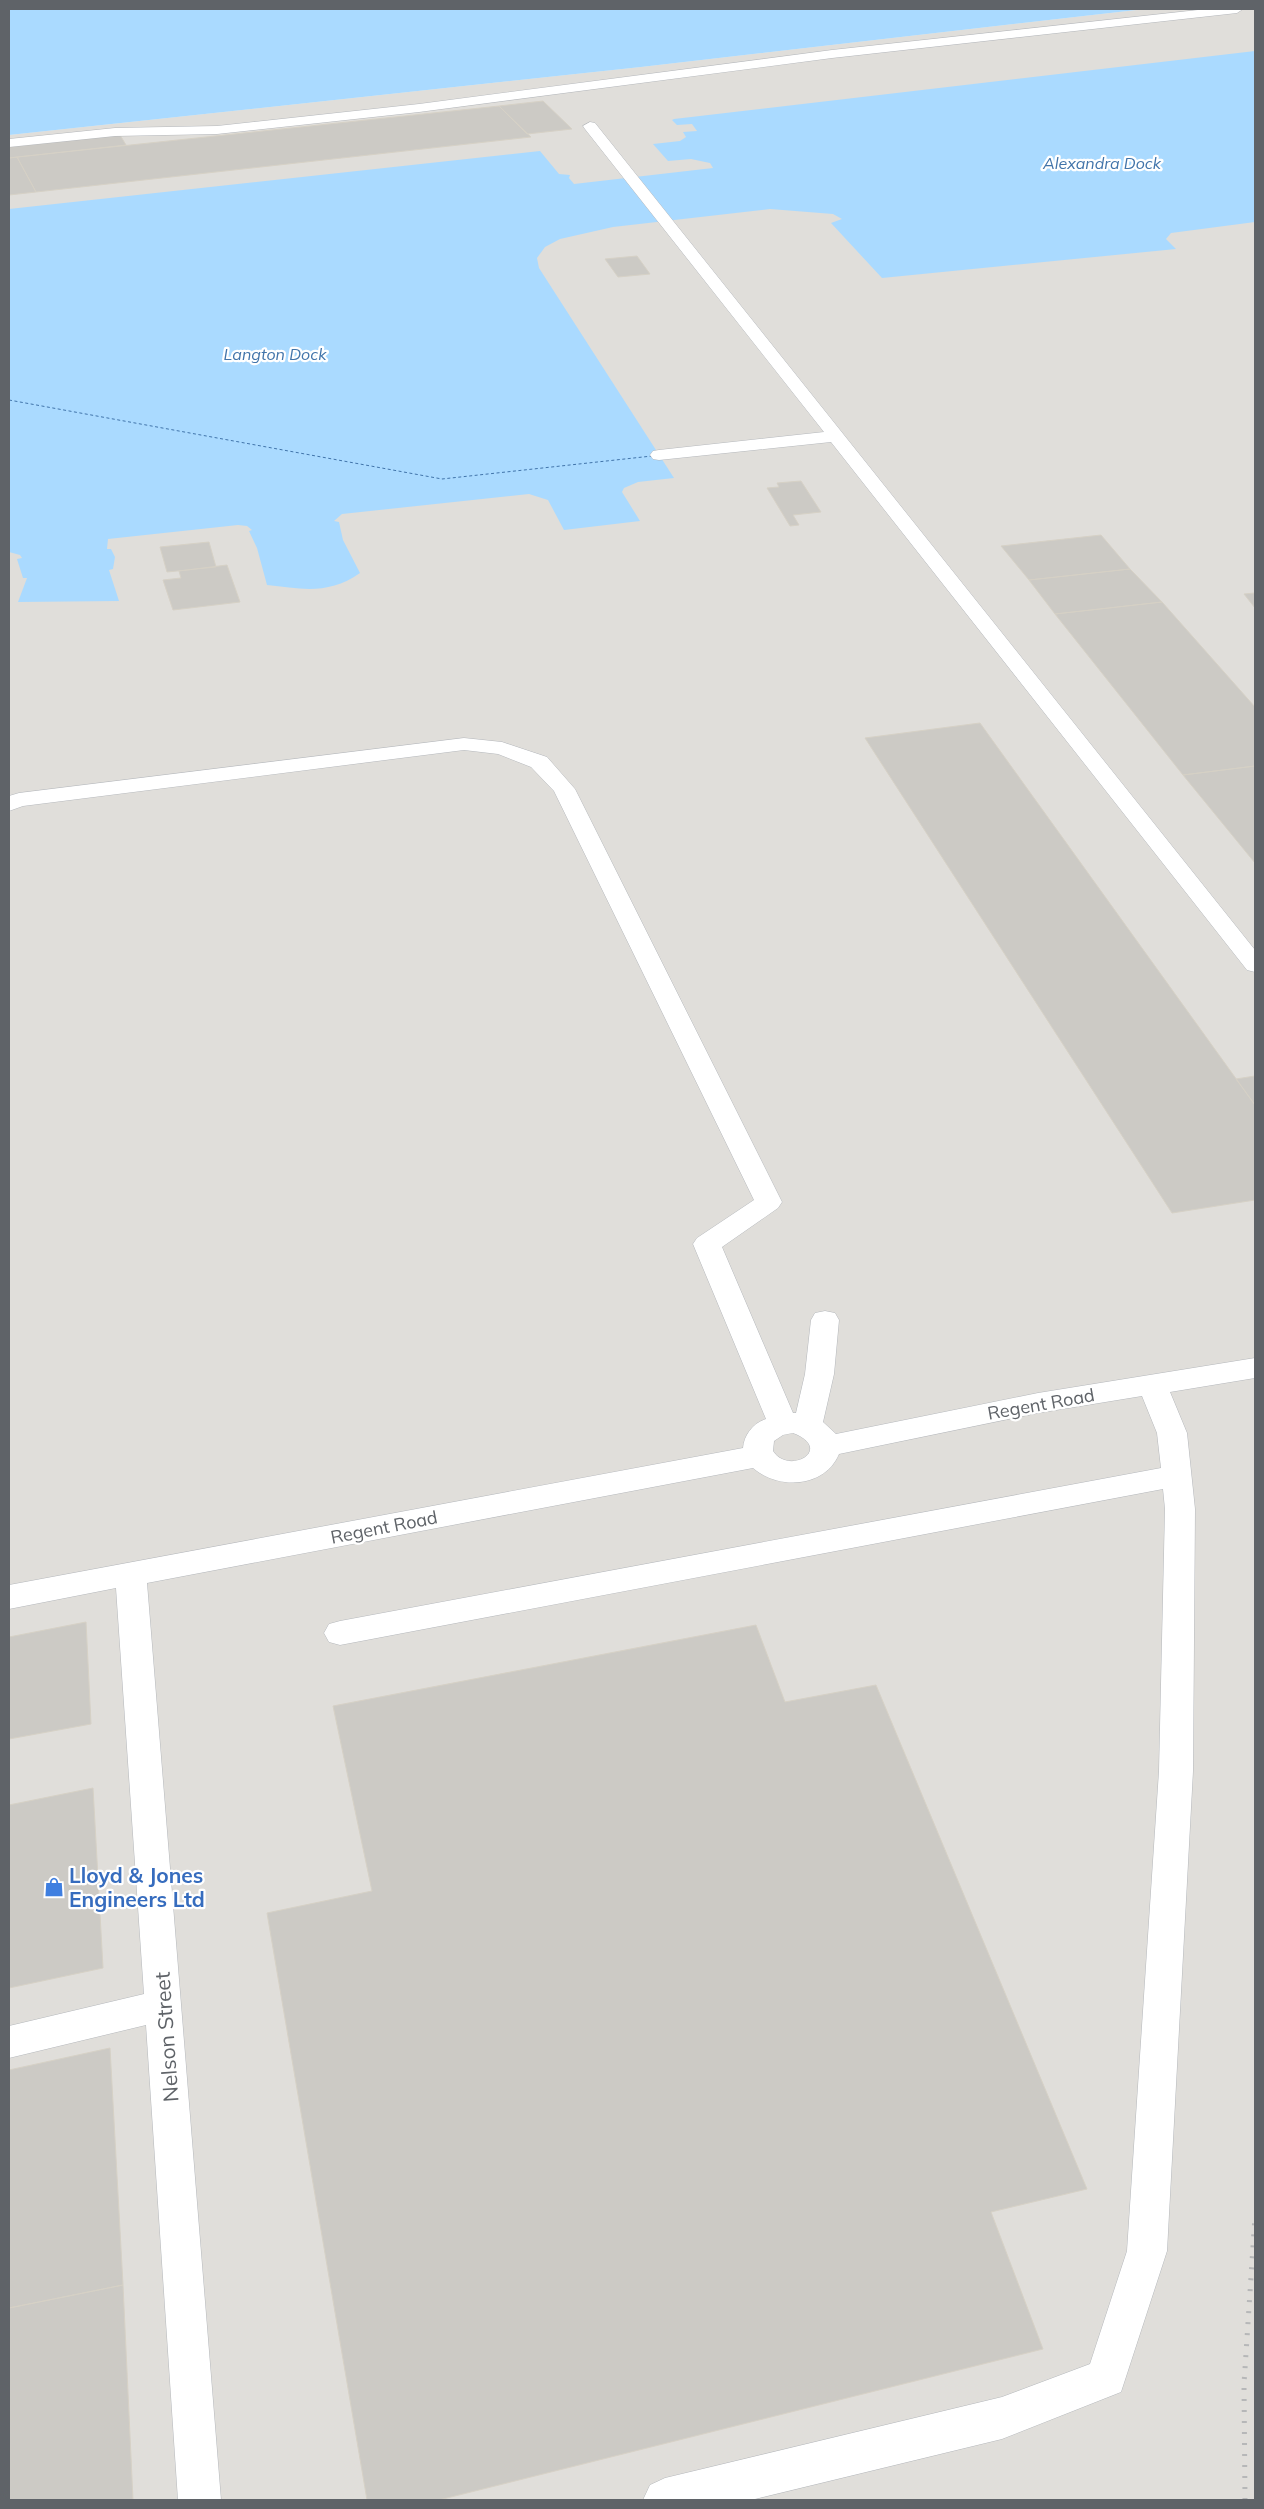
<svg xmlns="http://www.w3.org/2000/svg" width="1264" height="2509" viewBox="0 0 1264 2509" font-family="Mulish,sans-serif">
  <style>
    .industrial { fill: #e0deda }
    .water { fill: #aadaff }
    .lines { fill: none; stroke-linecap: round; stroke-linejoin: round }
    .ferry { stroke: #4174aa; stroke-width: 1; stroke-dasharray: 3 2.5; stroke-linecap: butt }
    .building { fill: #cccac5; stroke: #d6d1c6 }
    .minor-casing { stroke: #b5b8bc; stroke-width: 1 }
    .minor { fill: #fff; fill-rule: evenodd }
    .rail { stroke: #b6b7b8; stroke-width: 5; stroke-dasharray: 2 9; stroke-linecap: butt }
    .labels { text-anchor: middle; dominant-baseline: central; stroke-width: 4.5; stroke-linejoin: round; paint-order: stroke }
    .far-water-label { font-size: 16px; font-style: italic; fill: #4174aa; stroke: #fff }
    .street-label { font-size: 18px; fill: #5f6368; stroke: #fff }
    .near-shop-label { font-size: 21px; font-weight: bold; fill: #366cbe; stroke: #fff; text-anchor: start }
    .near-street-label { font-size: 21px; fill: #5f6368; stroke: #fff }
  </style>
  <rect width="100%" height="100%" fill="#f1efe8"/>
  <path class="industrial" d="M1145,9H1255V2500H9V135L641,67Z"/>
  <path class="water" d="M9,9H1145L641,67L9,135Z
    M1255,51V222L1171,233L1166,239L1176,249L882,278L831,223L842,219L833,214L770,209L613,227L560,239L545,247L537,258L539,268L674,478L638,482L624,488L622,492L640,521L564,530L548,500L529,494L342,514L334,521L339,522L343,540L360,573C329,595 302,589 267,585L257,548L249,531L252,530L247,526L238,525L108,539L107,549H111L115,557L113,569L109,570L119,601L18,602L27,578H23L17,559L22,558L20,555L9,552V209L540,151L559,174L570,175L569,178L574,184L713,168L710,163L691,159L668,161L653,144L680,141L686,137L683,132L697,131L692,124L677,125L672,120L674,119Z"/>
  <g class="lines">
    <path class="ferry" d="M9,400L442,479L652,456"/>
  </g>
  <path class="building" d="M543,101L572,129L527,134L499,106Z
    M499,106L531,137L36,192L17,157Z
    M120,135L126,145L9,158V147Z
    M17,157L36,192L9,195V158Z
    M637,256L650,274L618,277L605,259Z
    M801,481L821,512L793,515L799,525L790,526L767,488L779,487L777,483Z
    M1101,535L1130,569L1029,580L1001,546Z
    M209,542L216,567L167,572L160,547Z
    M227,565L240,602L173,610L163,580L181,578L179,571Z
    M1130,569L1162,602L1055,614L1029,580Z
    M1255,593V608L1244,594Z
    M1162,602L1255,707V766L1183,775L1055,614Z
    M980,723L1255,1105V1200L1172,1213L865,738Z
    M1255,766V863L1183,775Z
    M1255,1076V1105L1236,1079Z
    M86,1622L91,1724L9,1739V1637Z
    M756,1625L785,1702L876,1685L1087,2189L991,2212L1043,2349L439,2500H367L267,1913L372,1891L333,1706Z
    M93,1788L103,1968L9,1988V1805Z
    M110,2048L123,2285L9,2308V2070Z
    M123,2285L133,2500H9V2308Z"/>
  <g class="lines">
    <defs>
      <path id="minor" d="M1207,9H1243L1237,13L832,58L419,112L217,134L115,136L9,147V139L115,128L217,126L419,104L832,50Z
        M590,122L595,123L1255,950V972L1247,970L831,442L659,460L653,459L650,455L653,451L659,450L824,432L585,129L583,126Z
        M464,738L502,742L547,757L575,789L782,1202L778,1208L722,1247L793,1413H796L805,1374L811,1320L815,1313L825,1311L835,1313L839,1320L834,1374L823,1422L836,1434L1038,1393L1255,1358V1378L1170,1392L1187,1433L1195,1509L1193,1771L1167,2251L1121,2392L1002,2439L751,2500H643L650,2485L665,2478L1002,2397L1090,2364L1127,2251L1159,1771L1165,1509L1163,1489L340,1645L329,1642L324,1633L329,1624L340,1621L1161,1468L1157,1433L1142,1396L1038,1413L839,1454C825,1488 778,1490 753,1468L147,1583L221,2500H178L146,2025L9,2058V2026L144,1994L116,1588L9,1609V1585L743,1448C744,1435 753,1423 766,1419L693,1244L697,1238L754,1200L554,791L531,767L498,754L464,750L23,806L9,811V796L19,793ZM793,1433C835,1449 789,1476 773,1451L774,1441L783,1435Z"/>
    </defs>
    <use href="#minor" class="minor-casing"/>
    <use href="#minor" class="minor"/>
    <path class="rail" d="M1245,2500L1244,2384L1255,2216"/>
  </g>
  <defs>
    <symbol id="shop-bare" viewBox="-9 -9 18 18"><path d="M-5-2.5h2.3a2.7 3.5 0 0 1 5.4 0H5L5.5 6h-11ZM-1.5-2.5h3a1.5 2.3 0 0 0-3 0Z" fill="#3f7fe0" stroke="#fff" stroke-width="2.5" paint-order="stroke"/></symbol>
  </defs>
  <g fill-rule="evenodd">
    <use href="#shop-bare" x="40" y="1873" width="28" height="28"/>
  </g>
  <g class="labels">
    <g class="far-water-label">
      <text x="1102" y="163">Alexandra Dock</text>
      <text x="275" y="354">Langton Dock</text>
    </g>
    <g class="street-label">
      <text transform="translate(1041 1404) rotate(-10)">Regent Road</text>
      <text transform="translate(384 1527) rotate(-11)">Regent Road</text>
    </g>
    <g class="near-shop-label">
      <text x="69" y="1875">Lloyd &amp; Jones<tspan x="69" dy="24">Engineers Ltd</tspan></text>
    </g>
    <g class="near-street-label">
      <text transform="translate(166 2037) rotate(-94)">Nelson Street</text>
    </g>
  </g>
  <rect width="1264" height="2509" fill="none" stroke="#5f6368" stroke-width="20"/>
</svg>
